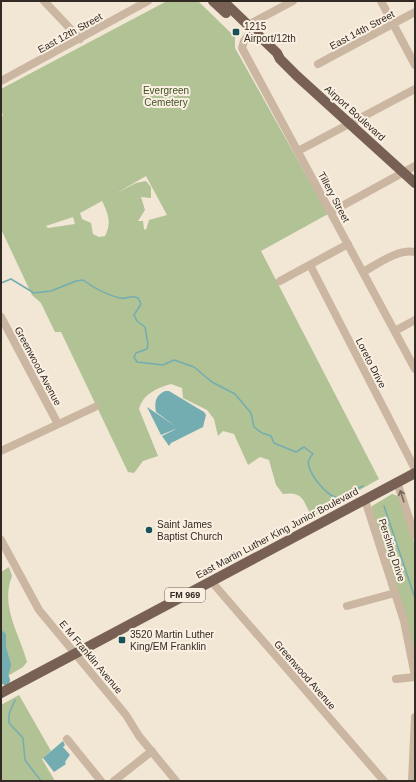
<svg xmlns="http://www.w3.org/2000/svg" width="416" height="782" viewBox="0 0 416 782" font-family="Arial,sans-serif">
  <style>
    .green { fill: #b1c295; fill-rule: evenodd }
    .water { fill: #73adb1 }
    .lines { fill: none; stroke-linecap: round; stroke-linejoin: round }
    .stream { stroke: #73adb1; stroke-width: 1.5 }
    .river { stroke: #73adb1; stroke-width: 10 }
    .minor { stroke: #cbb6a1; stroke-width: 8 }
    .major { stroke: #786154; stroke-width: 10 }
    .oneway { stroke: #78695c }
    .poi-dot { fill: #175258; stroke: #faf0e2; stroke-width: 1.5 }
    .labels { text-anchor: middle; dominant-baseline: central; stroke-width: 4; stroke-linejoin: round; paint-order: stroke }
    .shield { fill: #faf0e2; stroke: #6f655d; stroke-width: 1 }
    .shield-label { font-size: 9px; font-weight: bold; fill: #342a24 }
    .poi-label { font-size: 10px; fill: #342a24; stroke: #faf0e2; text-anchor: start }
    .street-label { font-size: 10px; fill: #342a24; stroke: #faf0e2 }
    .park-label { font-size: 10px; fill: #425426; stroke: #faf0e2 }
  </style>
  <rect width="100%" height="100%" fill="#f2e6d5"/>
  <path class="green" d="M167,1H198L235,37V48L328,214L261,251L379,479L312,517C303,501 304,491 283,494L276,485L269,460L260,457L248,465L234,434L223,431L218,436L214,419L207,410L183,398L182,388L171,384C157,388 143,394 139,409L158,456L143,461L134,473L128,472L61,332H55L41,303L32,295L1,229V118L3,115L1,111V89ZM146,176L167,215L149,220L146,230L144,229L143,221H138L145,210L141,197L151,198V187L146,181L136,183L115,194ZM102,201C108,213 112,223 105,236L99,237L93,234L91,223L82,219L80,213ZM73,217L75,224L48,228L46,226Z
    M392,494L398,496L415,545V658L372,510V506Z
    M9,567L12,576C0,607 19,632 27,662L23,667L1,680V572Z
    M19,695L51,751L42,759L55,781H1V705Z"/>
  <path class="water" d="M165,391H169L204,412L206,415L203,427L171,443L169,446L162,436L178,428L161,435L147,407L175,426L156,412C154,402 156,395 165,391Z
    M63,741L65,745L63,747L70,755L65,762L66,764L54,772L43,758Z"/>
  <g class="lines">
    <path class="stream" d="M1,283L11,279L34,293L51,291L76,281L83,280C94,288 107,295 120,298C127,300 130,294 138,298L141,304L134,315L137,321L145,327L148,344L147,349L136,353L134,357L137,362L163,365L174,360L194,367L212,382L235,394L251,413L254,427L262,433L271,436L274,443L296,452L304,447L313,454C310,457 307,461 309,466C311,476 328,498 339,498L363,486
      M384,506L415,598
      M15,700L9,714V723L23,738L25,760L41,781"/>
    <path class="river" d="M1,636V648L6,665L3,675L5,680"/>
    <path class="minor" d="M44,1L80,39
      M381,1L415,65
      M248,25L293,1
      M249,34L244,41L242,48L415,369
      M318,64L415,12
      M1,81L148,1
      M298,151L415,89
      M331,212L415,166
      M310,265L415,469
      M363,272C378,264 397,249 415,252
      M280,281L348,244
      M1,317L58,424
      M395,331L415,320
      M1,451L95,407
      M397,482L415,536
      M365,500L404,621L415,676
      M1,540L39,610L126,715L139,736L176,781
      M211,581L384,781
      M347,606L395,593
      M396,679L415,677
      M67,739L101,781
      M114,781L152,751
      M412,781L415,717"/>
    <path class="major" d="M213,1L226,13
      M223,1L277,53L280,59L297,76L415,183
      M1,693L415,473"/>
  </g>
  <defs><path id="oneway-shaft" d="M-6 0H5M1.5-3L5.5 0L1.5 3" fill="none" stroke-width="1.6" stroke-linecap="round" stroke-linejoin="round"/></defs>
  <use class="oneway" href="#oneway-shaft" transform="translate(402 496) rotate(-108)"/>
  <g class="poi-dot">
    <rect x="232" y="28" width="8" height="8" rx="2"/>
    <circle cx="149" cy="530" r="4"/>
    <rect x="118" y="636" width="8" height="8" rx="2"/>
  </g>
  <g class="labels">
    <rect class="shield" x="165" y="588" width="40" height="14" rx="3"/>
    <g class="shield-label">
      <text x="185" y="595">FM 969</text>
    </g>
    <g class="poi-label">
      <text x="244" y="26">1215<tspan x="244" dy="12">Airport/12th</tspan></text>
      <text x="157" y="524">Saint James<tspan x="157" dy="12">Baptist Church</tspan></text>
      <text x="130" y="634">3520 Martin Luther<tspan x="130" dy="12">King/EM Franklin</tspan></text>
    </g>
    <g class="street-label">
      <text transform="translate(362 30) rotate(-28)">East 14th Street</text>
      <text transform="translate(70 33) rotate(-29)">East 12th Street</text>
      <text transform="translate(355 113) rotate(42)">Airport Boulevard</text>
      <text transform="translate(334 197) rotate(62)">Tillery Street</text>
      <text transform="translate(371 363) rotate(63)">Loreto Drive</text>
      <text transform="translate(38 366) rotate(62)">Greenwood Avenue</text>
      <text transform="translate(277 533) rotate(-28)">East Martin Luther King Junior Boulevard</text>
      <text transform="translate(392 550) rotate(72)">Pershing Drive</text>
      <text transform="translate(91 657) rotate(50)">E M Franklin Avenue</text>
      <text transform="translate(305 675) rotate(49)">Greenwood Avenue</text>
    </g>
    <g class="park-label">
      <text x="166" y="90">Evergreen<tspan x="166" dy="12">Cemetery</tspan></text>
    </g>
  </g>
  <rect width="416" height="782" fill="none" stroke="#342a24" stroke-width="4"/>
</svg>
